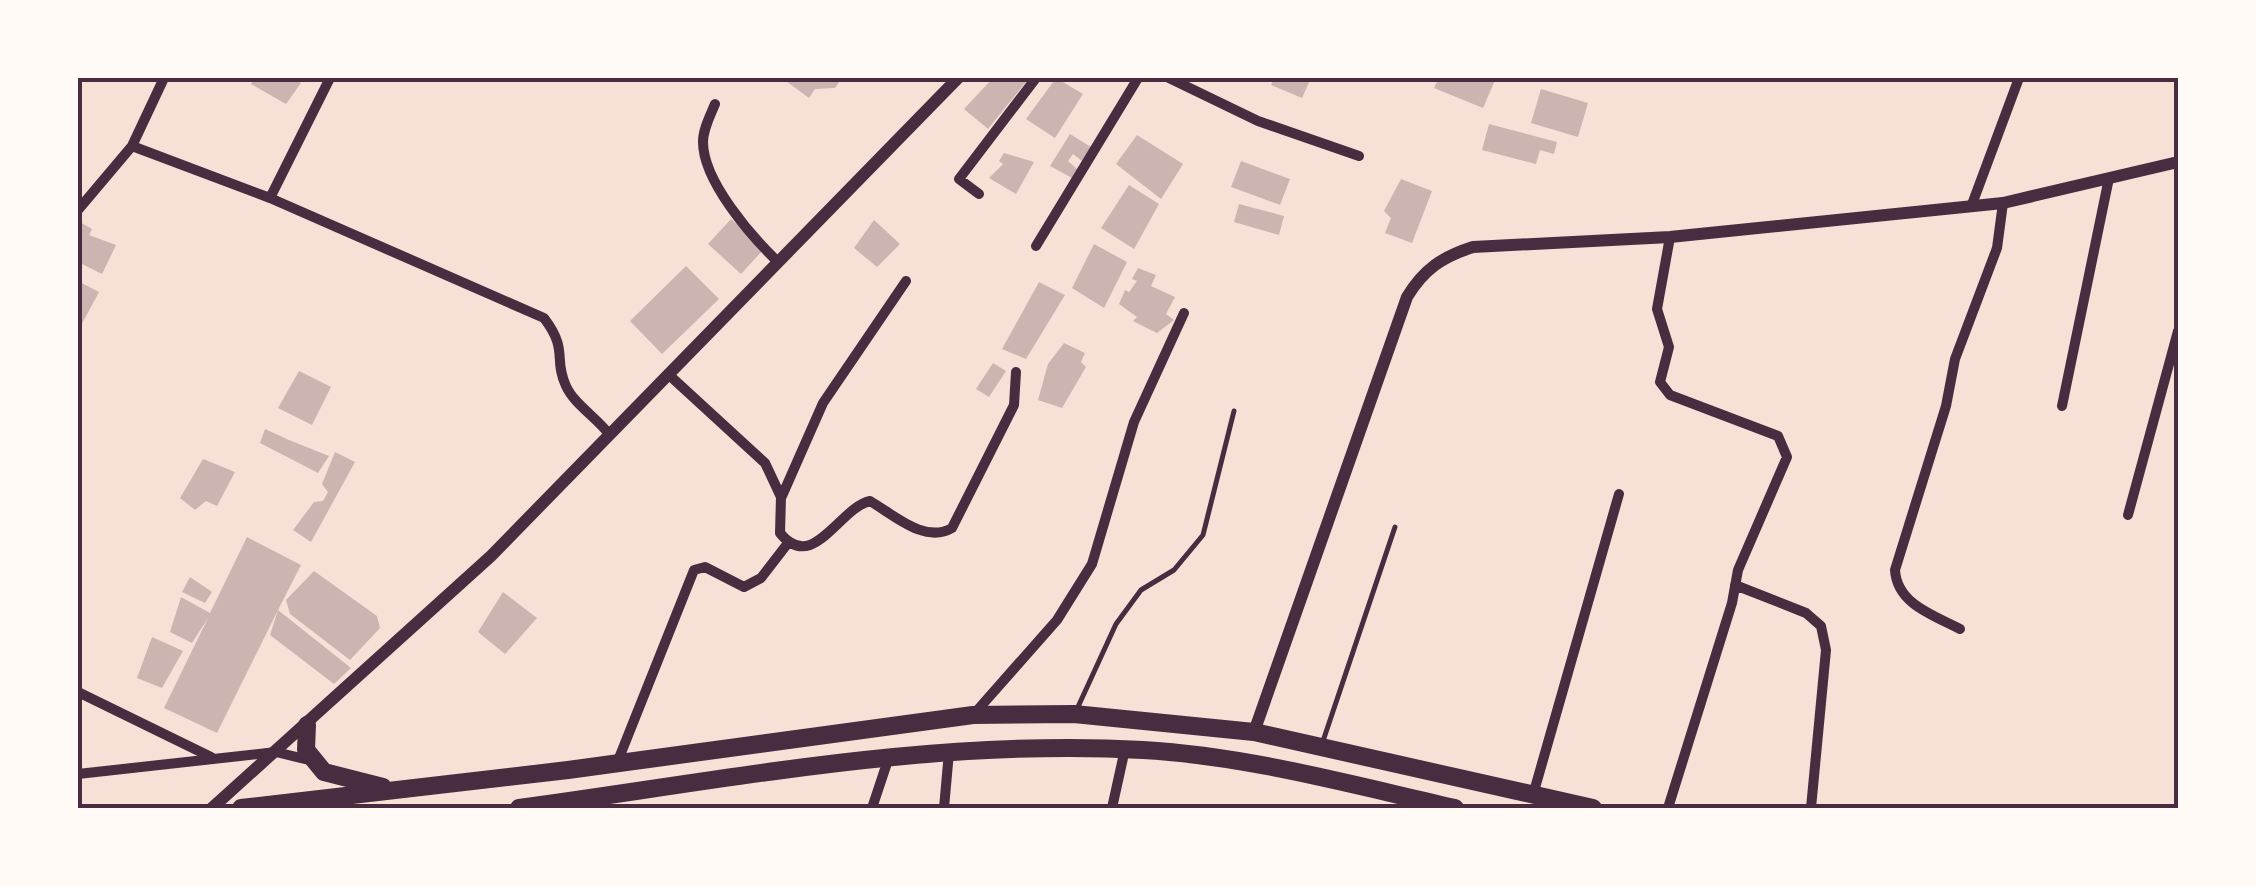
<svg xmlns="http://www.w3.org/2000/svg" width="2256" height="886" viewBox="0 0 2256 886" font-family="Ubuntu,sans-serif">
  <style>
    .building { fill: #ccb4b1 }
    .lines { fill: none; stroke-linecap: round; stroke-linejoin: round }
    .service { stroke: #4a2c40; stroke-width: 5 }
    .minor { stroke: #4a2c40; stroke-width: 10 }
    .tertiary { stroke: #4a2c40; stroke-width: 12 }
    .trunk { stroke: #4a2c40; stroke-width: 18 }
    .neatline { fill: none; stroke: #4a2c40; stroke-width: 4 }
  </style>
  <rect width="100%" height="100%" fill="#f7e1d7"/>
  <path class="building" d="M255,78H292L301,83L286,104L251,84Z
    M787,78H842L835,88L815,89L809,98L786,81Z
    M993,78H1029L988,129L964,109Z
    M1056,78L1083,94L1055,138L1026,119Z
    M1274,78H1311L1302,98L1271,85Z
    M1439,78H1496L1483,108L1434,88Z
    M1541,89L1588,103L1578,137L1531,123Z
    M1489,124L1557,142L1554,154L1540,150L1536,164L1482,150Z
    M1070,134L1091,147L1082,161L1073,154L1068,161L1077,169L1072,178L1050,166Z
    M1137,135L1183,164L1161,199L1116,164Z
    M1004,153L1034,162L1016,194L989,178L1003,164L999,161Z
    M1241,161L1290,179L1280,205L1231,187Z
    M1401,179L1432,191L1412,243L1385,233L1391,218L1384,211Z
    M1129,185L1159,204L1134,249L1101,228Z
    M1239,204L1284,216L1279,235L1234,222Z
    M731,219L764,249L741,274L708,244Z
    M874,220L900,244L877,267L854,248Z
    M78,221L92,229L89,235L116,245L102,274L78,262Z
    M1094,244L1127,262L1104,308L1072,288Z
    M686,266L719,299L662,354L630,321Z
    M1138,268L1156,275L1151,286L1175,297L1166,314L1174,320L1157,333L1133,321L1137,317L1119,304L1125,290L1129,292L1137,281L1132,279Z
    M78,281L99,292L78,331Z
    M1039,282L1065,295L1026,359L1002,349Z
    M1064,343L1085,353L1081,362L1086,367L1062,408L1038,400L1048,364Z
    M993,363L1006,371L989,397L976,389Z
    M299,371L331,387L312,425L278,408Z
    M265,429L289,440L329,456L318,473L260,443Z
    M335,452L355,462L311,542L293,530L314,502L323,501L328,492L322,484Z
    M203,459L235,472L217,506L206,501L195,510L180,498Z
    M247,537L301,565L278,610L351,668L334,684L270,635L278,610L217,733L164,708L208,618L192,643L170,632L181,597L210,613Z
    M314,571L377,616L380,628L350,660L290,614L286,600Z
    M190,577L212,592L205,603L182,592Z
    M503,592L537,618L505,654L478,632Z
    M152,637L183,651L162,688L137,678Z"/>
  <g class="lines">
    <path class="service" d="M1077,709L1116,624L1141,590L1174,570L1203,535L1234,411
      M1322,744L1395,527"/>
    <path class="minor" d="M1169,78L1258,121L1359,156
      M715,104C710,116 703,129 703,142C703,181 751,236 778,262
      M132,146L164,78
      M979,194L959,179L1036,78
      M270,198L330,78
      M1971,207L2019,78
      M78,210L132,146L270,198L544,318C569,351 553,358 566,386C574,404 596,417 609,434
      M1036,246L1138,78
      M668,374L765,463L781,497L780,533C813,574 839,508 870,501C894,515 925,544 952,528L1014,405L1016,372
      M2062,406L2109,178
      M782,496L823,403L906,281
      M2128,515L2178,331
      M1735,585L1806,613L1821,626L1826,650L1811,808
      M1960,629C1933,615 1897,604 1895,570L1946,406L1955,359L1997,248L2003,203
      M78,692L211,757
      M974,714L1057,620L1092,564L1134,422L1184,313
      M617,763L694,570L705,567L744,587L761,578L788,543
      M78,774L276,752L309,760
      M1533,795L1619,494
      M872,808L889,757
      M944,808L949,752
      M1112,808L1125,749
      M1668,808L1732,603L1738,570L1787,457L1778,436L1670,395L1660,382L1669,347L1657,309L1670,237"/>
    <path class="tertiary" d="M1254,732L1407,297C1424,269 1442,257 1473,247L1670,237L2003,203L2178,162
      M212,808L491,556L958,78"/>
    <path class="trunk" d="M307,725L306,750L324,772L383,787
      M241,808L568,770L973,715L1074,714L1254,732L1593,808
      M519,808C726,780 933,738 1143,750C1248,756 1353,785 1455,808"/>
  </g>
  <rect width="2256" height="886" fill="none" stroke="#fffaf5" stroke-width="160"/>
  <rect x="80" y="80" width="2096" height="726" class="neatline"/>
</svg>
